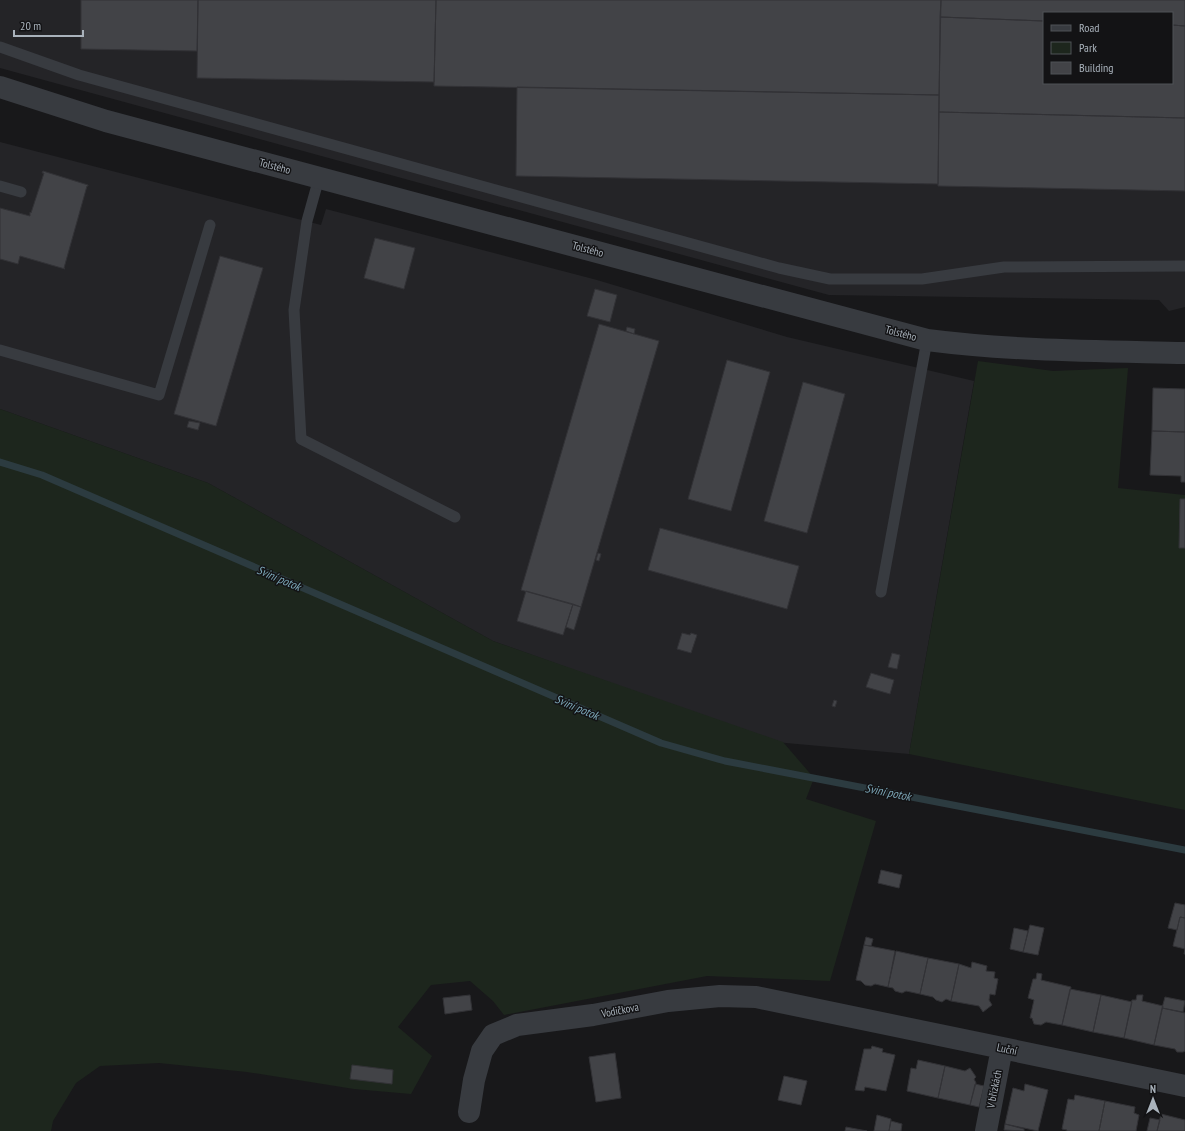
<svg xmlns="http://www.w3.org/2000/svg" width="1185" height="1131" viewBox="0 0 1185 1131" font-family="'PT Sans Narrow',sans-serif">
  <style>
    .built { fill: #242427; fill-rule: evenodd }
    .green { fill: #1d261d }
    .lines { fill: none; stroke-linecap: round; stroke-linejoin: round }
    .stream { stroke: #2c3b40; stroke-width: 7 }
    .building { fill: #424347; stroke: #323236 }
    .service { stroke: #383b40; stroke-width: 11 }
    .minor { stroke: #383b40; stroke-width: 22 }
    .tertiary { stroke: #383b40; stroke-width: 22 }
    .labels { text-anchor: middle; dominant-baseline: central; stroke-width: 3; stroke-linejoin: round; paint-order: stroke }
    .street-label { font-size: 11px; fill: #a9b2bb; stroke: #131315 }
    .water-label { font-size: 12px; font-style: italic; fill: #7da8b9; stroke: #131315 }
  </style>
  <rect width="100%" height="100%" fill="#18181a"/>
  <path class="built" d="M0,0H1185V307L1169,311L1159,300L829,295L0,68ZM1044,13H1172V83H1044Z
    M0,142L321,225L326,209L597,280L787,337L974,381L909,754L775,742L493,641L208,483L0,409Z"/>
  <path class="green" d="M978,361L1053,371L1128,368L1118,488L1185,495V810L909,754Z
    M0,409L208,483L493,641L783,742L814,778L806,799L876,821L830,981L707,976L504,1015L493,1001L470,981L431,985L398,1027L432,1056L411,1094L354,1089L247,1072L159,1063L100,1066L76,1083L53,1121L51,1131H0Z"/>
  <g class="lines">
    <path class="stream" d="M0,462L42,475L661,743L725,761L1185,850"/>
  </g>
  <path class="building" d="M81,0H198L197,51L81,49Z
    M198,0H436L434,82L197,78Z
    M436,0H941L939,95L434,86Z
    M941,0H1185V26L1172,25V13H1044V21L940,17Z
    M940,17L1044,21V83H1172V25L1185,26V118L939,112Z
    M517,87L939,95L938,184L516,176Z
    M939,112L1185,118V191L938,186Z
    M43,171L88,185V186H87L64,268L65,269L20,256L18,264L0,259V208L30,216V212L31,213L44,173H42Z
    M375,238L415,248L404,289L364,278Z
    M220,256L263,268L216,426L174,414Z
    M595,289L617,295L610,322L587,316Z
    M599,324L659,341L581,607L521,590Z
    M627,327L635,329L634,334L626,331Z
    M727,360L770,372L731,511L688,499Z
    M803,382L845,394L807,533L764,521Z
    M1153,388L1185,389V432L1152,431Z
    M189,421L200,423L198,430L187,427Z
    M1152,431L1185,432V482H1181V476L1150,475Z
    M1180,499H1185V548H1179Z
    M660,528L799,566L787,609L648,570Z
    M598,553L601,554L599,561L596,560Z
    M526,591L573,604L563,635L517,621Z
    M573,604L581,607L574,630L566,627Z
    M682,633L690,635L691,633L697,635L691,653L677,649Z
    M892,653L900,655L897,669L888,667Z
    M871,673L894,680L890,694L866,687Z
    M834,700L837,701L835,707L832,706Z
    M881,870L902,875L899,888L878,883Z
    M1175,903L1185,905V918L1180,917L1177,930L1168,928Z
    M1180,917L1185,918V954H1184L1185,949L1173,946Z
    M1030,925L1044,928L1038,955L1023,952Z
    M1014,928L1028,931L1023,952L1010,949Z
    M866,937L873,939L871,946L864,945Z
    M864,945L895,951L888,987L875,984L871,986L865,985L861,981L856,980Z
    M896,951L928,958L920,994L906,991L902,993L895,991L893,988L888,987Z
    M928,958L959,964L951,1001L946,999L942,1002L936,1000L933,997L920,994Z
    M972,962L987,966L986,971L995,972L994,978L998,979L995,995L990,994L989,1000L992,1005L983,1012L979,1006L951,1001L959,964L971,968Z
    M1037,973L1042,974L1041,980L1071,987L1062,1025L1046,1022L1041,1025L1034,1024L1032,1018H1030L1034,1000L1028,998L1033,979H1036Z
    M1070,989L1101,995L1093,1032L1062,1025Z
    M470,995L472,1010L445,1014L443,998Z
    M1101,995L1132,1002L1124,1038L1093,1032Z
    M1137,995H1143L1142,1001L1163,1006L1154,1045L1124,1038L1132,1000H1136Z
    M1165,997L1185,1001L1183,1012L1162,1008Z
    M1162,1008L1185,1013V1051L1183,1052H1177L1175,1049L1154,1045Z
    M872,1046L883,1049L882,1052L895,1055L886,1091L865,1087L864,1091L855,1090L864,1049H871Z
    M615,1053L621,1098L596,1102L589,1057Z
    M918,1060L945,1066L938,1098L907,1091L911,1068L916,1069Z
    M352,1065L393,1070L392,1084L350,1079Z
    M945,1066L965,1071L970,1068L976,1077L974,1079L976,1083L970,1105L938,1098Z
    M784,1076L807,1081L801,1105L778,1100Z
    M975,1084L984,1086L979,1107L970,1105Z
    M1025,1084L1048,1090L1038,1131L1005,1124L1013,1088L1024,1091Z
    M1075,1095L1105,1101L1099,1131H1067V1130L1062,1129L1068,1099L1074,1100Z
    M1105,1101L1135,1107L1134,1113L1139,1115L1136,1131H1099Z
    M1161,1114L1185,1120V1131H1157Z
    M877,1115L891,1119L889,1131H874Z
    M1150,1118L1160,1120L1157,1131H1147Z
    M891,1121L902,1124L901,1131H889Z
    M1005,1124L1024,1129V1131L1004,1130Z
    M846,1127L867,1131H845Z"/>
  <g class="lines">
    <path class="service" d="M0,47L79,75L779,268L830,279H922L1004,267L1185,266
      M319,178L307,221L294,310L301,439L455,517
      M0,186L21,192
      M0,350L159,395L210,225
      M881,592L927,340"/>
    <path class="minor" d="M469,1112L474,1080L482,1051L493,1035L517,1025L593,1015L668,1001L720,996L756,997L1185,1086
      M986,1131L1002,1048"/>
    <path class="tertiary" d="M0,87L106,121L927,340C1012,351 1099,351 1185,353"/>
  </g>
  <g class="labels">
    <g class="street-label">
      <text transform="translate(275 166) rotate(15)">Tolstého</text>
      <text transform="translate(588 249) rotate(15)">Tolstého</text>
      <text transform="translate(901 333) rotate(15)">Tolstého</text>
      <text transform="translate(620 1010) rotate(-11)">Vodičkova</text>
      <text transform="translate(1007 1049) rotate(12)">Luční</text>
      <text transform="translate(994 1089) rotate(-79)">V břízkách</text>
    </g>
    <g class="water-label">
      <text transform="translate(279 578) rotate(23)">Sviní potok</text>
      <text transform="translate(577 707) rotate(23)">Sviní potok</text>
      <text transform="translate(888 792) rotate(11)">Sviní potok</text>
    </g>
  </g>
  <rect x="1043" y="12" width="130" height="72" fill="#131315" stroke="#4f5357"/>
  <rect x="1051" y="25" width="20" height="6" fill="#383b40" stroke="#4f5357"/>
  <text x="1079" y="32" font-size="12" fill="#a9b2bb">Road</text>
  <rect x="1051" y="42" width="20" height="12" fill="#1d261d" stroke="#4f5357"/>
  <text x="1079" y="52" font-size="12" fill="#a9b2bb">Park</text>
  <rect x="1051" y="62" width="20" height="12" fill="#424347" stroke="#4f5357"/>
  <text x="1079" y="72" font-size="12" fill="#a9b2bb">Building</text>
  <g transform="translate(1153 1099)" stroke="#131315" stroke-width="3" paint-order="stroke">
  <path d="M0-3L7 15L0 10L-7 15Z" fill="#a9b2bb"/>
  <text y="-6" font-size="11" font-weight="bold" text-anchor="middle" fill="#a9b2bb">N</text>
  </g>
  <path d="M14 30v6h69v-6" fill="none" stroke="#a9b2bb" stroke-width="2"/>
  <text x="20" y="30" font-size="12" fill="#a9b2bb" stroke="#131315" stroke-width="3" paint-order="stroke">20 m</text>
</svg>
